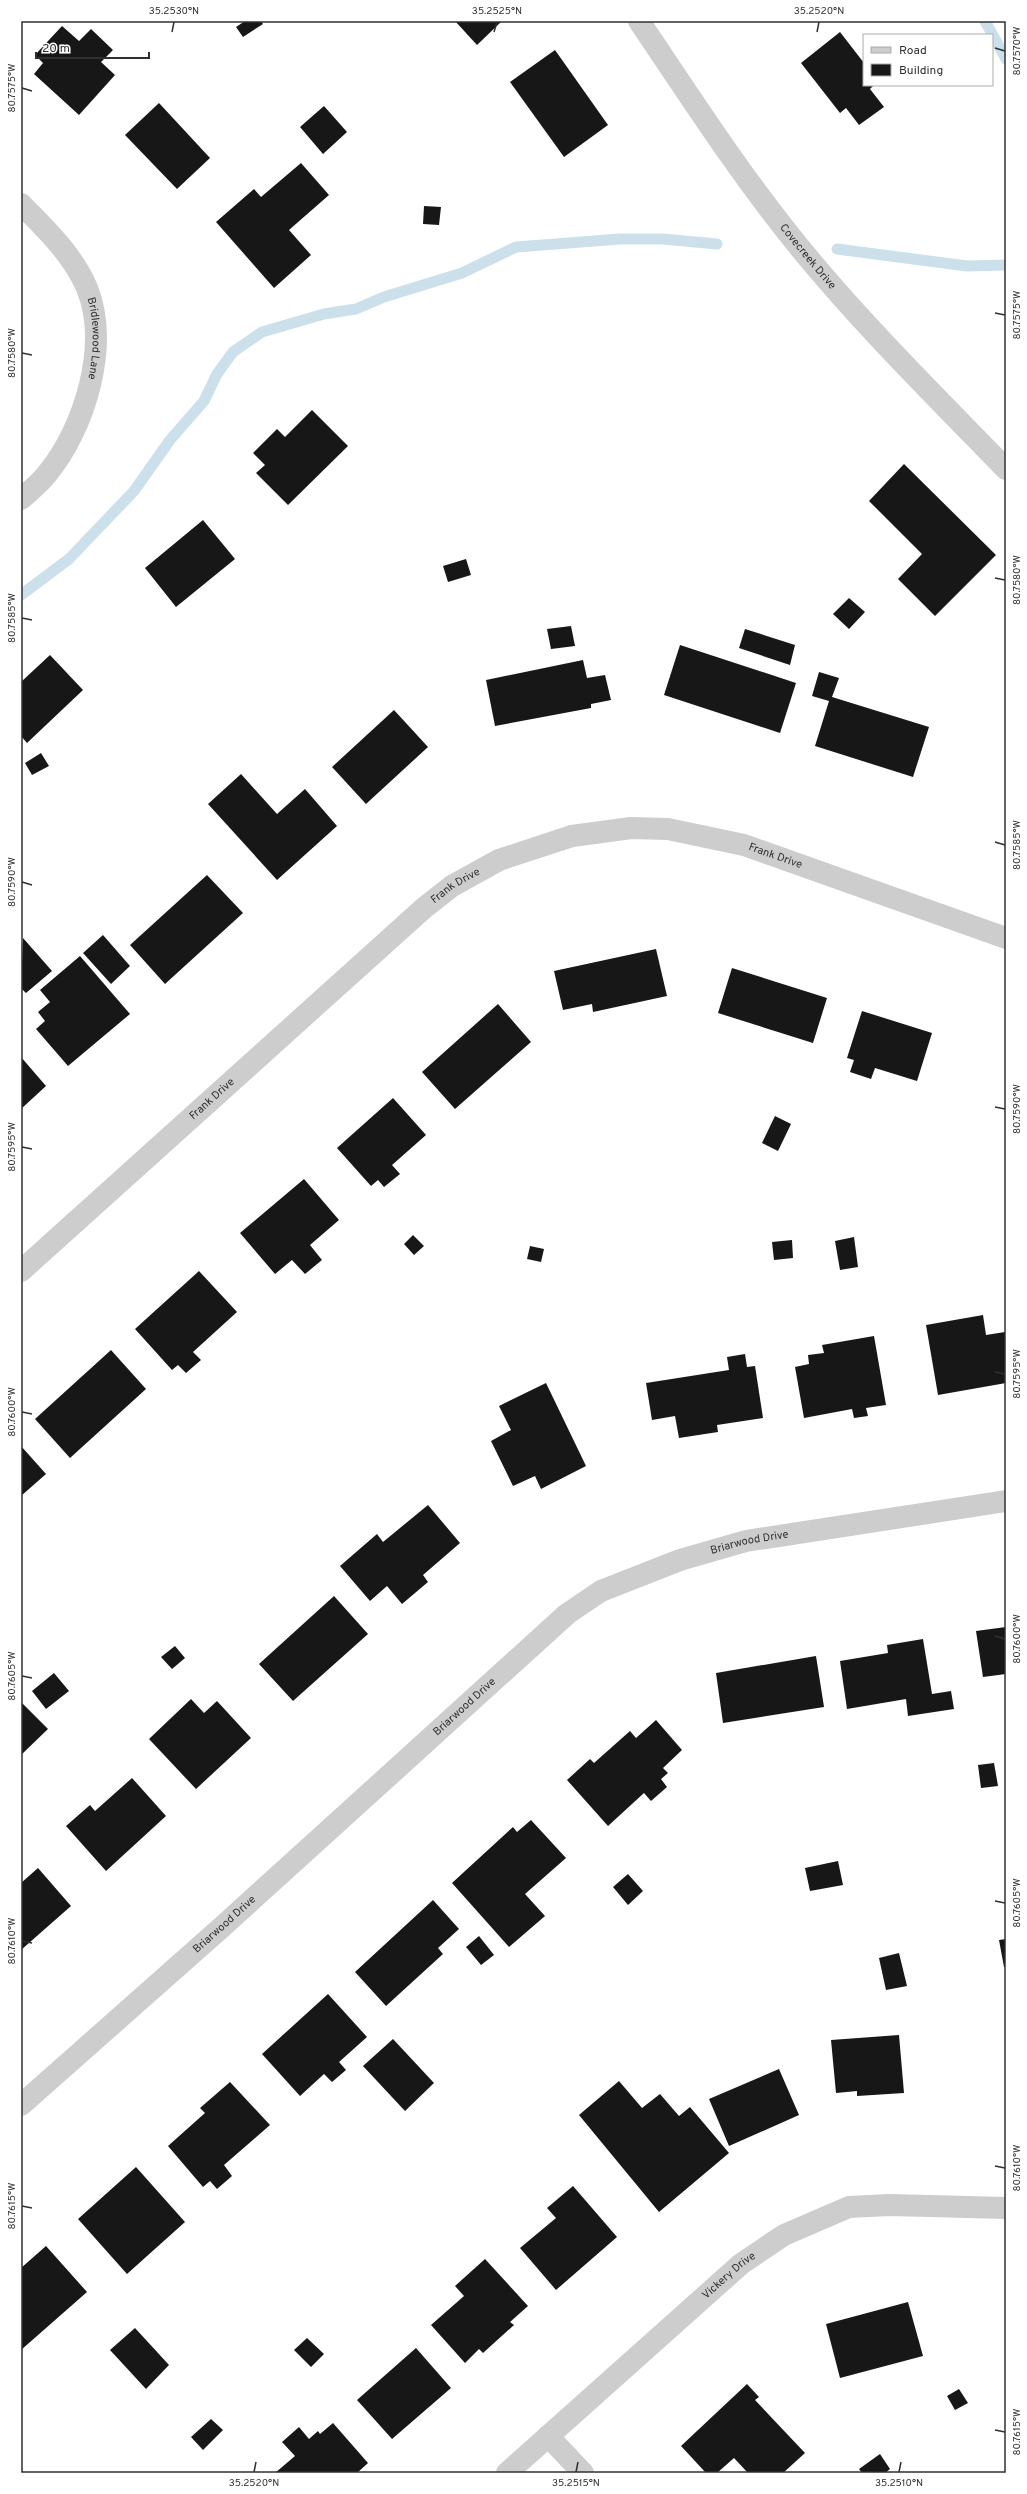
<svg xmlns="http://www.w3.org/2000/svg" width="1027" height="2494" viewBox="0 0 1027 2494" font-family="Overpass,sans-serif">
  <style>
    .lines { fill: none; stroke-linecap: round; stroke-linejoin: round }
    .stream { stroke: #cce0eb; stroke-width: 11 }
    .building { fill: #171717 }
    .minor { stroke: #cdcdcd; stroke-width: 22 }
    .ticks { fill: none; stroke: #303030; stroke-width: 1.5 }
    .labels { text-anchor: middle; dominant-baseline: central; stroke-width: 4; stroke-linejoin: round; paint-order: stroke }
    .street-label { font-size: 11px; fill: #303030; stroke: #fff }
    .neatline { fill: none; stroke: #303030; stroke-width: 1.5 }
    .ticks-label { font-size: 10px; text-anchor: middle; fill: #303030 }
  </style>
  <rect width="100%" height="100%" fill="#fff"/>
  <g class="lines">
    <path class="stream" d="M985,21L1006,59
      M837,249L967,266L1006,265
      M21,595L69,559L134,491L170,440L204,401L217,374L233,352L262,332L324,314L356,309L384,297L462,273L516,247L620,239H663L717,244"/>
  </g>
  <path class="building" d="M245,21H261L263,24L243,37L236,27Z
    M455,21H502L477,45Z
    M62,26L79,41L91,29L113,50L101,62L115,75L79,115L34,74L43,63L35,55Z
    M840,32L864,63V85H874L870,89L884,107L859,125L846,108L840,113L801,63Z
    M555,50L608,125L564,157L510,82Z
    M159,103L210,158L177,189L125,135Z
    M324,106L347,132L323,154L300,127Z
    M301,163L329,195L289,230L311,255L274,288L216,222L254,189L261,197Z
    M424,206L441,207L439,225L423,224Z
    M312,410L348,446L288,505L256,473L265,465L253,453L277,429L285,437Z
    M904,464L996,555L935,616L898,579L922,554L869,501Z
    M203,520L235,559L176,607L145,568Z
    M466,559L471,575L448,582L443,566Z
    M849,598L865,612L849,629L833,614Z
    M571,626L575,646L551,649L547,629Z
    M745,629L795,645L790,665L739,648Z
    M680,645L796,683L780,733L664,695Z
    M50,655L83,690L27,743L21,736V682Z
    M583,660L587,678L605,675L611,700L591,704V708L495,726L486,680Z
    M819,672L839,678L832,697L929,727L913,777L815,746L829,701L812,696Z
    M394,710L428,747L366,804L332,767Z
    M41,753L49,766L32,775L25,763Z
    M241,774L277,814L305,789L337,826L277,880L208,804Z
    M207,875L243,913L165,984L130,945Z
    M103,935L130,966L111,984L83,953Z
    M23,938L52,971L26,993L21,988Z
    M656,949L667,996L593,1012L592,1004L563,1010L554,971Z
    M80,956L130,1014L68,1066L36,1029L45,1021L38,1012L50,1002L40,990Z
    M732,968L827,998L813,1043L718,1013Z
    M498,1004L531,1042L455,1109L422,1072Z
    M862,1011L932,1033L917,1081L875,1068L871,1079L850,1072L854,1060L847,1058Z
    M21,1057L46,1086L21,1109Z
    M393,1098L426,1135L392,1165L400,1174L384,1187L378,1180L371,1186L337,1148Z
    M775,1116L791,1124L778,1151L762,1143Z
    M304,1179L339,1220L310,1245L322,1260L305,1274L292,1260L275,1274L240,1233Z
    M413,1235L424,1246L414,1255L404,1244Z
    M854,1237L858,1267L840,1270L835,1241Z
    M792,1240L793,1258L774,1260L772,1242Z
    M530,1246L544,1249L541,1262L527,1259Z
    M199,1271L237,1312L193,1352L201,1360L186,1373L178,1365L172,1370L135,1329Z
    M983,1315L986,1335L1005,1332L1006,1383L938,1395L926,1325Z
    M874,1336L886,1405L866,1408L868,1416L854,1418L852,1409L804,1418L795,1367L809,1364L808,1355L824,1353L822,1345Z
    M111,1350L146,1389L70,1458L35,1419Z
    M745,1354L747,1367L755,1366L763,1418L717,1425L718,1432L679,1438L675,1416L652,1420L646,1383L729,1370L727,1357Z
    M546,1383L586,1466L541,1489L535,1476L513,1486L491,1441L511,1430L499,1406Z
    M21,1446L46,1474L21,1496Z
    M428,1505L460,1543L423,1575L428,1582L402,1604L387,1586L370,1601L340,1566L377,1534L383,1542Z
    M334,1596L368,1634L293,1701L259,1664Z
    M1006,1627V1674L983,1677L976,1631Z
    M923,1639L932,1694L951,1691L954,1709L908,1716L906,1699L847,1709L840,1661L888,1653L887,1645Z
    M175,1646L185,1658L172,1669L161,1657Z
    M816,1656L824,1707L723,1723L716,1673Z
    M54,1673L69,1691L46,1709L32,1691Z
    M191,1699L204,1713L217,1701L251,1738L196,1789L149,1739Z
    M21,1702L48,1729L21,1755Z
    M656,1720L682,1750L663,1768L668,1773L661,1779L667,1787L651,1801L644,1793L608,1826L567,1780L590,1759L594,1763L630,1731L636,1738Z
    M994,1763L998,1786L981,1788L978,1765Z
    M132,1778L166,1816L106,1871L66,1826L90,1805L95,1811Z
    M531,1820L566,1858L525,1894L545,1916L509,1947L452,1883L513,1827L517,1832Z
    M838,1861L843,1885L810,1891L805,1868Z
    M38,1868L71,1906L21,1950V1883Z
    M628,1874L643,1891L628,1905L613,1887Z
    M433,1900L459,1929L438,1948L443,1954L386,2006L355,1972Z
    M479,1936L494,1955L481,1965L466,1947Z
    M1006,1939V1967H1004L999,1940Z
    M899,1953L907,1986L886,1990L879,1958Z
    M328,1994L367,2037L339,2062L346,2070L332,2082L324,2074L300,2096L262,2054Z
    M899,2035L904,2093L857,2096V2091L836,2093L831,2040Z
    M393,2039L434,2083L405,2111L363,2066Z
    M779,2069L799,2115L729,2146L709,2099Z
    M619,2081L642,2108L660,2094L679,2116L690,2107L729,2153L659,2212L579,2115Z
    M230,2082L270,2125L224,2165L232,2176L217,2189L210,2181L203,2187L168,2146L205,2113L200,2108Z
    M136,2167L185,2222L127,2274L78,2219Z
    M573,2186L617,2237L556,2290L520,2248L556,2218L547,2208Z
    M46,2246L87,2292L21,2350V2268Z
    M485,2259L528,2306L510,2322L514,2325L483,2353L479,2349L465,2363L431,2325L464,2296L455,2286Z
    M908,2302L923,2356L840,2378L826,2324Z
    M135,2328L169,2365L146,2389L110,2350Z
    M307,2338L324,2354L311,2367L294,2350Z
    M416,2348L451,2388L392,2439L357,2400Z
    M747,2384L759,2397L755,2400L805,2453L783,2473H748L734,2458L717,2473H706L681,2446Z
    M959,2389L968,2403L955,2410L947,2396Z
    M211,2419L223,2430L203,2450L191,2437Z
    M333,2423L368,2463L357,2473H275L295,2456L282,2442L299,2427L309,2439L318,2431L320,2434Z
    M880,2454L890,2469L885,2473H862L859,2469Z"/>
  <g class="lines">
    <g class="minor">
      <path id="s1" d="M639,21C691,98 741,176 800,248C864,326 936,397 1006,469"/>
      <path id="s2" d="M21,204C45,228 73,255 87,288C110,345 85,428 47,474C40,483 30,491 21,499"/>
      <path id="s3" d="M21,1271L424,908L452,886L499,860L572,836L631,828L668,829L744,845L1006,938"/>
      <path id="s4" d="M21,2105L222,1927L567,1614L601,1591L680,1560L746,1541L1006,1501"/>
      <path d="M548,2436L583,2473"/>
      <path id="s5" d="M507,2473L741,2264L784,2235L849,2207L890,2205L1006,2208"/>
    </g>
  </g>
  <path class="ticks" d="M172,32L174,22M494,32L497,22M817,32L819,22M995,48L1005,51M22,88L32,91M995,313L1005,315M22,353L32,355M995,578L1005,580M22,618L32,620M995,842L1005,845M22,882L32,885M995,1107L1005,1109M22,1147L32,1149M995,1372L1005,1374M22,1412L32,1414M995,1636L1005,1639M22,1676L32,1678M995,1901L1005,1903M22,1941L32,1943M995,2166L1005,2168M22,2206L32,2208M995,2430L1005,2432M254,2472L256,2462M576,2472L578,2462M899,2472L901,2462"/>
  <g class="labels">
    <g class="street-label">
      <text stroke="none"><textPath href="#s1" startOffset="290">Covecreek Drive</textPath></text>
      <text stroke="none"><textPath href="#s2" startOffset="159">Bridlewood Lane</textPath></text>
      <text stroke="none"><textPath href="#s3" startOffset="916">Frank Drive</textPath></text>
      <text stroke="none"><textPath href="#s3" startOffset="581">Frank Drive</textPath></text>
      <text stroke="none"><textPath href="#s3" startOffset="257">Frank Drive</textPath></text>
      <text stroke="none"><textPath href="#s4" startOffset="932">Briarwood Drive</textPath></text>
      <text stroke="none"><textPath href="#s4" startOffset="596">Briarwood Drive</textPath></text>
      <text stroke="none"><textPath href="#s4" startOffset="272">Briarwood Drive</textPath></text>
      <text stroke="none"><textPath href="#s5" startOffset="297">Vickery Drive</textPath></text>
    </g>
  </g>
  <rect width="1027" height="2494" fill="none" stroke="#ffffff" stroke-width="44"/>
  <rect x="863" y="34" width="130" height="52" fill="#ffffff" stroke="#acacac"/>
  <rect x="871" y="47" width="20" height="6" fill="#cdcdcd" stroke="#acacac"/>
  <text x="899" y="54" font-size="12" fill="#303030">Road</text>
  <rect x="871" y="64" width="20" height="12" fill="#171717" stroke="#acacac"/>
  <text x="899" y="74" font-size="12" fill="#303030">Building</text>
  <path d="M36 52v6h113v-6" fill="none" stroke="#303030" stroke-width="2"/>
  <text x="42" y="52" font-size="12" fill="#303030" stroke="#ffffff" stroke-width="3" paint-order="stroke">20 m</text>
  <rect x="22" y="22" width="983" height="2450" class="neatline"/>
  <g class="ticks-label">
    <text x="174" y="14">35.2530°N</text>
    <text x="497" y="14">35.2525°N</text>
    <text x="819" y="14">35.2520°N</text>
    <text transform="translate(1016 51) rotate(-90)" y="4">80.7570°W</text>
    <text transform="translate(11 88) rotate(-90)" y="4">80.7575°W</text>
    <text transform="translate(1016 315) rotate(-90)" y="4">80.7575°W</text>
    <text transform="translate(11 353) rotate(-90)" y="4">80.7580°W</text>
    <text transform="translate(1016 580) rotate(-90)" y="4">80.7580°W</text>
    <text transform="translate(11 618) rotate(-90)" y="4">80.7585°W</text>
    <text transform="translate(1016 845) rotate(-90)" y="4">80.7585°W</text>
    <text transform="translate(11 882) rotate(-90)" y="4">80.7590°W</text>
    <text transform="translate(1016 1109) rotate(-90)" y="4">80.7590°W</text>
    <text transform="translate(11 1147) rotate(-90)" y="4">80.7595°W</text>
    <text transform="translate(1016 1374) rotate(-90)" y="4">80.7595°W</text>
    <text transform="translate(11 1412) rotate(-90)" y="4">80.7600°W</text>
    <text transform="translate(1016 1639) rotate(-90)" y="4">80.7600°W</text>
    <text transform="translate(11 1676) rotate(-90)" y="4">80.7605°W</text>
    <text transform="translate(1016 1903) rotate(-90)" y="4">80.7605°W</text>
    <text transform="translate(11 1941) rotate(-90)" y="4">80.7610°W</text>
    <text transform="translate(1016 2168) rotate(-90)" y="4">80.7610°W</text>
    <text transform="translate(11 2206) rotate(-90)" y="4">80.7615°W</text>
    <text transform="translate(1016 2432) rotate(-90)" y="4">80.7615°W</text>
    <text x="254" y="2486">35.2520°N</text>
    <text x="576" y="2486">35.2515°N</text>
    <text x="899" y="2486">35.2510°N</text>
  </g>
</svg>
